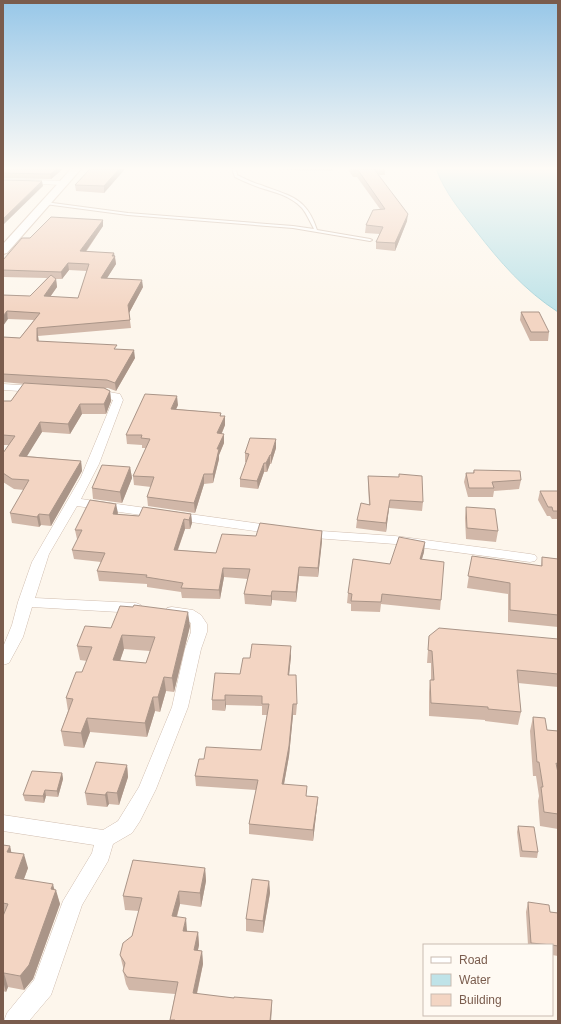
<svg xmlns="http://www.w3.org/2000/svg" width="561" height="1024" viewBox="0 0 561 1024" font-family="Arial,sans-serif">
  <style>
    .water { fill: #bfe3e8; stroke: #a5d3da }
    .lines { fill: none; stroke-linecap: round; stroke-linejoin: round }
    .lane-casing { stroke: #d1beb0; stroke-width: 2 }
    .street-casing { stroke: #d1beb0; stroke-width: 1 }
    .secondary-casing { stroke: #d6c0b0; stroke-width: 2 }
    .lane { fill: #fff; fill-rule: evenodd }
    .street { fill: #fff; fill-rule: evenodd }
    .secondary { fill: #fff; fill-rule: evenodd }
    .wall { fill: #d1b7a8; fill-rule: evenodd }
    .shaded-wall { fill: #aa9588 }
    .building { fill: #f3d5c3; stroke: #aa9588; fill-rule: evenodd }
  </style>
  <rect width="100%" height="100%" fill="#fdf6ec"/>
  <path class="water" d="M436,169H558V312C524,290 500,262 476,231C459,209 446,194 436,169Z"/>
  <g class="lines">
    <defs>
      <path id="lane" d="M232,169H236L237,175C245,179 253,183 261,185C275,191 292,194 303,205C310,212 314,221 317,230L370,239L372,240L370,241L293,228L128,215L45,204L43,203L45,202L128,213L293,226L314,229C310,222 307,214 302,208C291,196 275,192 261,188C252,185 243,181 235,177Z"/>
      <path id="street" d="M3,179L64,181L67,183L64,185L3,183Z
        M3,384L37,386L42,389L37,392L3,390Z
        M93,389L120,394L123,400L99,464L81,499L276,526L281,527L283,530L281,533L276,534L77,506L49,554L35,598L136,603L141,605L143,608L141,611L136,613L32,607L23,637L9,663L3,665V647L12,625L18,602L32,562L81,477L113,400L89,394L88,392L89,390Z
        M306,530L395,536L530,554L535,555L537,558L535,561L530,562L395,544L301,537L299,534L301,531Z
        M172,607L193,610L201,615L207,624V632L201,649L188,707L156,789L140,821L132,833L113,844L108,861L82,905L51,995L29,1021H4L7,1013L34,980L63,901L92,853L94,845L3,831V815L103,830L118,821L139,787L172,707L185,649L191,632V623L184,619L167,616L165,612L167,608Z"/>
      <path id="secondary" d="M71,169H81L7,253L3,254V244Z"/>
    </defs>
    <use href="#lane" class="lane-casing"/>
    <use href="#street" class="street-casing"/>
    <use href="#secondary" class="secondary-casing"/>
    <use href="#lane" class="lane"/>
    <use href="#street" class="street"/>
    <use href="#secondary" class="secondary"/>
  </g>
  <path class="wall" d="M3,169H63L51,179L3,178Z
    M90,169H125L104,193L76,191L75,185Z
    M249,169H333V171Z
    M348,169H385V175H379L407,221L395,251L376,249V242L380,234L365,233L366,225L380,209L357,177H353Z
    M103,220V226L86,252L115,256L116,264L107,278L143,287L129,313L131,328L38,336L39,341L117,349L135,358L116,391L108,388H105L110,391L111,401L106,414H82L70,434L42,432L26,456L81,461L82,471L51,526L41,525L39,527L12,523L10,513L24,490L14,489L3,482V453L9,445H3V401H11L24,384L3,382V337L20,338L34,320L8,319L3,295L30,296L47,278L3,277V260L30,238ZM69,270L87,271L78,298L50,297L57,287L56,279H62Z
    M521,312L549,332L548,341H530L520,320Z
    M178,405L176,409L221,413V416H225V425L222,433L224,443L219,455V459L213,483L204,484L195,513L148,506L147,497L151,487L134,485L133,476L146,448H142V445L127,444L126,435Z
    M276,448L271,464H270L267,472H264L258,489L240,487V479L246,462H245V453Z
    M130,467L132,478L122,503L93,499L92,488Z
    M474,470L521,480L519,489L494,491L493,497H468L464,482L466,473H473Z
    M368,476L423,502L422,511L389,508L386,532L356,528L357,520L369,504L368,484Z
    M540,491H558V520V519H552L550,516H547L538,500Z
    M116,504L117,514L139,516L191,514L192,523L190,529H185L178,550L216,553L256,536L322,531V541L318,577L299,576L296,602L272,600L271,606L245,604L244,594L248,579L224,577L220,599L182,598L181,592L147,587V584L99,581L97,571L101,562L74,559L72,550L78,539H77L75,530Z
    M466,507L498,531L496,542L466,539L465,518Z
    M424,552L422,559L441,600L440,610L381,604L380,612L351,611V604L347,603L348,593L390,564Z
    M472,556L541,566L542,557L558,559V627L508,622V594L467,588Z
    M190,626L174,692L166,691L160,712L155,711L147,737L90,732L84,748L64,746L61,731L68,711L66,698L82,672L87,661L80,660L77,646L111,628ZM124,649L150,651L146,663L120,661Z
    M429,636L558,639V687L518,683L521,712L518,725L485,721V720L429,716V692L430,680H431V663H427Z
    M291,656L289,675L297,704L296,715H293L289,756L284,784L306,796L318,797L317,807L313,841L249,834V824L256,790L196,786L195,776L204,759L261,750L267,715H262V706L226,705L225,711L212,710V700L240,674L250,658Z
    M533,717L547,730L558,731V829L540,826L538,801L539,796L536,776H533L530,731Z
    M127,765L128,777L119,805L109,804L107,807L87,805L85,793Z
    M62,773L63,779L58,797L46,796L44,803L25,801L23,795Z
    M518,826L538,852L537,858L520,857L517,832Z
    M3,845L10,846L11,853L28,868L24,879L55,889L60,904L33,979L24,990L8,987L6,992L3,991Z
    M205,868L206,881L201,907L180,904L177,917L187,931L198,932L199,945L198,950L202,951L203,964L197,994L234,998L272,1000L271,1021H170L175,994L129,990L126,984L123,971L124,969L123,967L120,955L132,936L139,911L125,910L123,896Z
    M269,881L270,893L263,933L246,931V919Z
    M528,902L550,912L558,913V956L552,955V945H528L526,912Z"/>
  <path class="shaded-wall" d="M57,169H63L51,179L50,174Z
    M119,169H125L104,193V186Z
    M42,181L43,186L3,225V219Z
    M408,214L407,221L395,251V243Z
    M103,220V226L81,258L80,251Z
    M114,253L116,264L102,286L101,278Z
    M68,263L69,270L62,279L61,272Z
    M56,279L57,287L45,304L44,296Z
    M142,280L143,287L129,313L128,305Z
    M7,311L8,319L3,326V316Z
    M37,328L38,336L39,349L37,341Z
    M134,350L135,358L116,391L115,383Z
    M110,391L111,401L106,414L104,404Z
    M177,396L178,405L172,418L171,409Z
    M80,404L82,414L70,434L68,424Z
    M225,416V425L218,442L217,433Z
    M40,422L42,432L21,466L19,456Z
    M224,434V443L219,455V459L213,483V474L217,449Z
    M276,439V448L271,464V455Z
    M270,455V464L267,472L266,463Z
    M81,461L82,471L51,526L49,515Z
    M264,463V472L258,489L257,481Z
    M130,467L132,478L122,503L120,492Z
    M204,474V484L195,513L194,503Z
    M390,500L386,532V523Z
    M116,504L118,513L114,523L113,514Z
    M39,514L41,525L39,527L37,517Z
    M191,514L192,523L190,529L189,520Z
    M184,519L185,529L174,560V550Z
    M322,531V541L318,577V568Z
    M425,542L424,552L419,568L420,559Z
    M299,567V576L296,602V592Z
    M223,568L224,577L220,599L219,590Z
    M272,591V600L271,606V596Z
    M188,612L190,626L174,692L172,678Z
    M122,635L124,649L115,675L113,660Z
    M291,646V656L288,685V675Z
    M164,677L166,691L160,712L158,697Z
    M225,695L226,705L225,711Z
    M153,697L155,711L147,737L145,723Z
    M293,704V715L289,756L282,795V784Z
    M87,718L90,732L84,748L81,733Z
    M127,765L128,777L119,805L117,793Z
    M62,773L63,779L58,797L57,791Z
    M45,790L46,796L44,803L43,796Z
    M107,792L109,804L107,807L105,795Z
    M318,797L317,807L313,841V830Z
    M10,846L13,860L7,852Z
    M24,854L28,868L19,892L15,878Z
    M205,868L206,881L201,907L200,893Z
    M269,881L270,893L263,933V921Z
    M53,884L55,892L56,890L60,904L33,979L24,990L20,976Z
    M179,891L180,904L173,929L172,916Z
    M186,918L187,931L184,944L183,931Z
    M198,932L199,945L195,963L194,950Z
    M202,951L203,964L194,1006L193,993Z
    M4,973L8,987L6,992L3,981V975Z
    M272,1000L271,1021H270Z"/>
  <path class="building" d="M3,169H57L50,174L3,173Z
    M90,169H119L104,186L75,185Z
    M353,169H374L408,214L395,243L376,242L383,227L366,225L373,210L385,209L358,170L354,171Z
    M3,180L42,181L3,219Z
    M51,217L103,220L80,251L114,253L112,256H115L101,278L142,280L128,305L130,320L37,328V341L117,345L114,349L134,350L115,383L107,380L3,374V337L20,338L40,313L7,311L3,316V295L30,296L51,275L56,279L44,296L78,298L89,264L68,263L61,272L3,270V260L22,238H30Z
    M521,312H539L549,332H531Z
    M24,383L104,388L110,391L104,404H80L68,424L40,422L19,456L81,461L49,515L39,514L37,517L10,513L29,480L12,479L3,473V453L15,436L3,435V401H11Z
    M145,394L177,396L171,409L221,413L220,416H225L217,433L224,434L217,449H219L213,474H204L194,503L147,497L154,477L133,476L150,439L141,438L142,435H126Z
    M250,438L276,439L271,455H270L266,463H264L257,481L240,479L249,454L245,453Z
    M102,465L130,467L120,492L92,488Z
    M474,470L520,471L521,480L492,482L494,488H469L466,473H474Z
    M399,474L422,476L423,502L390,500L386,523L357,520L361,503L370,505L368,476L399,477Z
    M540,491H558V511H553L552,507H548Z
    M90,500L116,504L113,514L139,516L143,507L191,514L189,520L184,519L174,550L216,553L222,534L256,536L260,523L322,531L318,568L299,567L296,592L272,591L271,596L244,594L250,569L223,568L219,590L181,588L183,583L146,577L147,575L97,571L105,553L72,550L82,530H75Z
    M466,507L495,509L498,531L467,528Z
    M399,537L425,542L420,559L444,562L441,600L382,594L381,602L351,601L352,594L348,593L353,559L390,564Z
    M472,556L542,566V557L558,559V615L510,610V583L468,576Z
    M134,605L188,612L172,678L164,677L158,697H153L145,723L87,718L81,733L61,731L73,699L66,698L76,672H82L92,647L77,646L85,626L111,628L120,606L133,607ZM122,635L155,637L146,663L113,660Z
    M439,628L558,639V674L517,670L521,712L488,709V707L431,703L430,680H434L432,651L428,650L429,636Z
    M252,644L291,646L288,675H296L297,704H293L289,746L282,784L307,786L306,796L318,797L313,830L249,824L258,780L195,776L199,759H204L206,747L261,750L269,704H262V696L225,695V700H212L215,673L240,674L243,658H250Z
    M533,717L545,718L547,730L558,731V764L556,763L558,773V814L544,812L541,787H543L539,762H537Z
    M96,762L127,765L117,793L107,792L105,795L85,793Z
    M32,771L62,773L57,791L45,790L43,796L23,795Z
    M518,826L534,827L538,852L522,851Z
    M3,845L10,846L7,852L24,854L15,878L53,884L51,889L56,890L29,965L20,976L4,973L3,975V916L8,904L3,903Z
    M133,860L205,868L200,893L179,891L172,916L186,918L183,931L198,932L194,950L202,951L193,993L234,998V997L272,1000L270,1021H175V1020H170L178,982L127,977L123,971L125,963L120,955L123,943L132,936L142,898L123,896Z
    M252,879L269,881L263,921L246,919Z
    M528,902L549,905L550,912L558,913V946L552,945L531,943Z"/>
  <linearGradient id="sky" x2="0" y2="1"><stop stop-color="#97c7e8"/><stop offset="0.54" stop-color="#fefbf6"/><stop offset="1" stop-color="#fefbf6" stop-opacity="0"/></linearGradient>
  <rect width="561" height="312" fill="url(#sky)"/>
  <rect width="561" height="1024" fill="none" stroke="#7a5c4d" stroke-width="8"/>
  <rect x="423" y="944" width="130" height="72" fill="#fffaf3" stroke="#cabbb1"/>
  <rect x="431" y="957" width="20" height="6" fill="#ffffff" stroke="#cabbb1"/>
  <text x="459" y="964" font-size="12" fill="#7a5c4d">Road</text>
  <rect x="431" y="974" width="20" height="12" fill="#bfe3e8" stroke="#cabbb1"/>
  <text x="459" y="984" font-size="12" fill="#7a5c4d">Water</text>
  <rect x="431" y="994" width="20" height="12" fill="#f3d5c3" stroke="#cabbb1"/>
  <text x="459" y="1004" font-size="12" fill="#7a5c4d">Building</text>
</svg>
